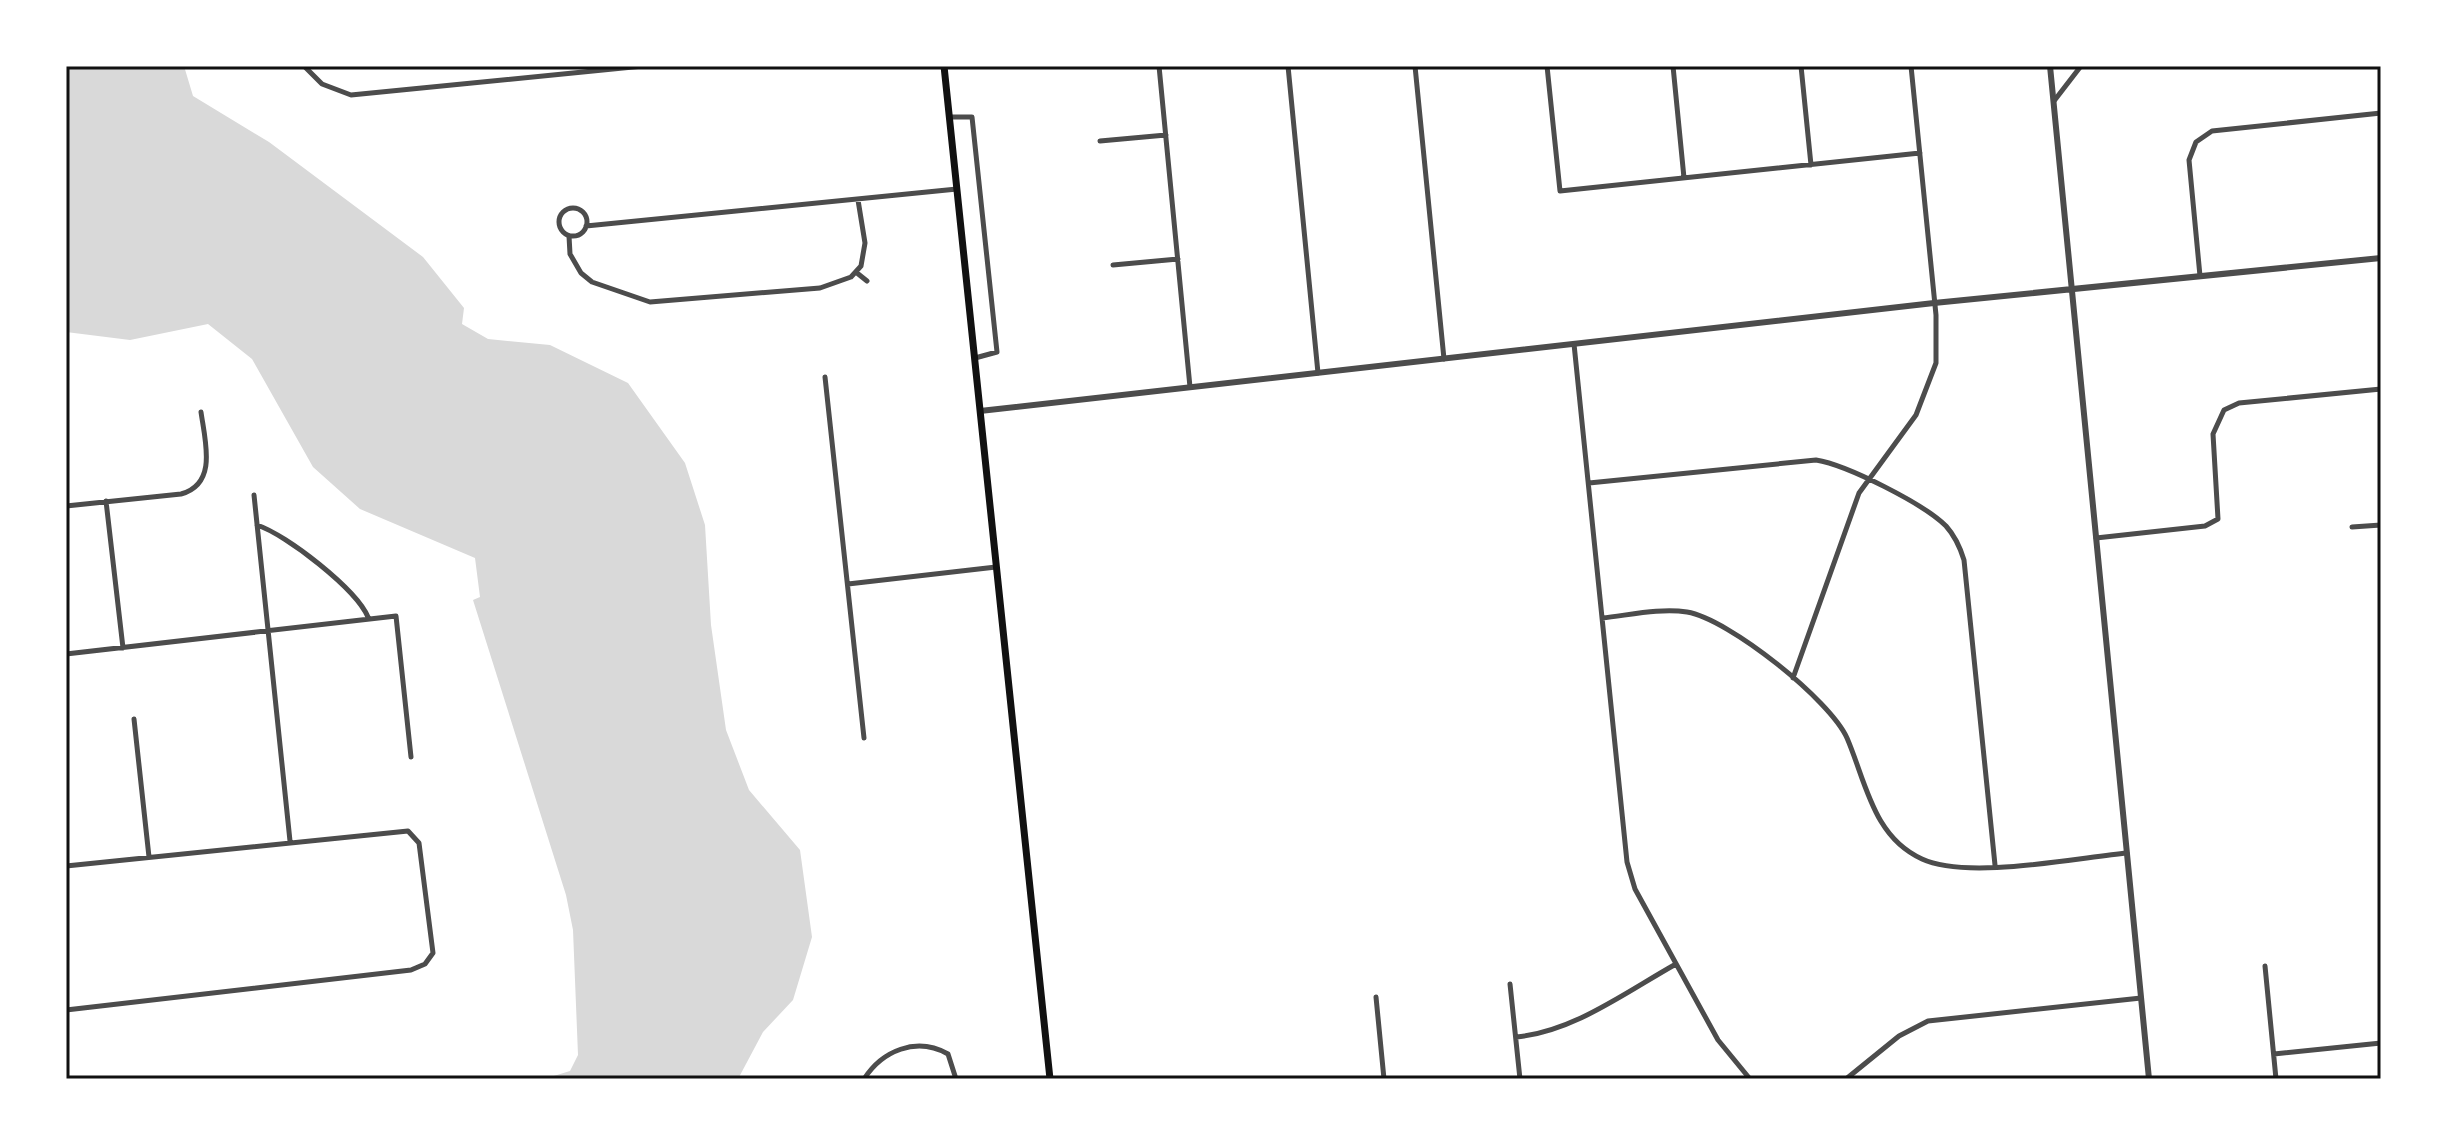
<svg xmlns="http://www.w3.org/2000/svg" width="2447" height="1145" viewBox="0 0 2447 1145" font-family="Jost,sans-serif">
  <style>
    .water { fill: #d9d9d9 }
    .lines { fill: none; stroke-linecap: round; stroke-linejoin: round }
    .minor { stroke: #4c4c4c; stroke-width: 5 }
    .tertiary { stroke: #4c4c4c; stroke-width: 6 }
    .secondary { stroke: #111; stroke-width: 7 }
    .neatline { fill: none; stroke: #111; stroke-width: 3 }
  </style>
  <rect width="100%" height="100%" fill="#fff"/>
  <path class="water" d="M66,66H184L193,96L269,142L423,257L464,308L462,324L488,339L550,345L628,383L685,463L705,525L711,625L726,730L749,790L800,850L812,937L793,1000L763,1032L738,1079H544L570,1071L578,1055L573,930L566,895L473,600L480,597L475,558L360,509L313,467L252,359L208,324L130,340L66,332Z"/>
  <g class="lines">
    <path class="minor" d="M304,66L322,84L351,95L643,66
      M1159,66L1190,387
      M1288,66L1318,373
      M1415,66L1444,359
      M1547,66L1560,191L1920,153
      M1673,66L1684,178
      M1801,66L1811,165
      M2054,101L2081,66
      M950,117H972L997,352L975,358
      M1100,141L1166,135
      M559 222a14 14 0 1 1 28 0a14 14 0 1 1-28 0Z
      M586,226L957,189
      M569,236L570,254L581,273L592,282L650,302L820,288L851,277L861,266L865,243L858,200
      M1113,265L1178,259
      M857,273L867,281
      M2200,276L2189,160L2196,142L2212,131L2381,113
      M1574,344L1627,862L1635,889L1718,1040L1750,1079
      M825,377L864,738
      M1589,483L1816,460C1847,465 1924,504 1946,526C1955,536 1960,547 1964,560L1995,865
      M254,495L290,841
      M106,501L123,648
      M66,506L181,494C218,484 205,441 201,412
      M257,525C287,535 356,589 368,617
      M2352,527L2381,525
      M2096,538L2205,526L2218,519L2213,434L2224,410L2239,403L2381,389
      M848,584L996,567
      M1602,618C1630,615 1660,608 1687,612C1729,619 1830,700 1847,738C1866,782 1873,837 1922,859C1967,880 2075,858 2127,853
      M66,654L396,616L411,757
      M1793,678L1859,493L1916,415L1936,363V315L1911,66
      M134,719L149,857
      M66,866L408,831L419,843L433,953L425,964L411,970L66,1010
      M2265,966L2276,1079
      M1510,984L1520,1079
      M1376,997L1384,1079
      M1516,1037C1573,1032 1626,992 1676,964
      M2274,1054L2381,1043
      M864,1079C882,1051 916,1036 948,1054L956,1079
      M1846,1079L1899,1036L1928,1021L2141,998"/>
    <path class="tertiary" d="M2050,66L2149,1079
      M980,411L1934,303L2381,258"/>
    <path class="secondary" d="M944,66L1050,1079"/>
  </g>
  <rect width="2447" height="1145" fill="none" stroke="#ffffff" stroke-width="136"/>
  <rect x="68" y="68" width="2311" height="1009" class="neatline"/>
</svg>
